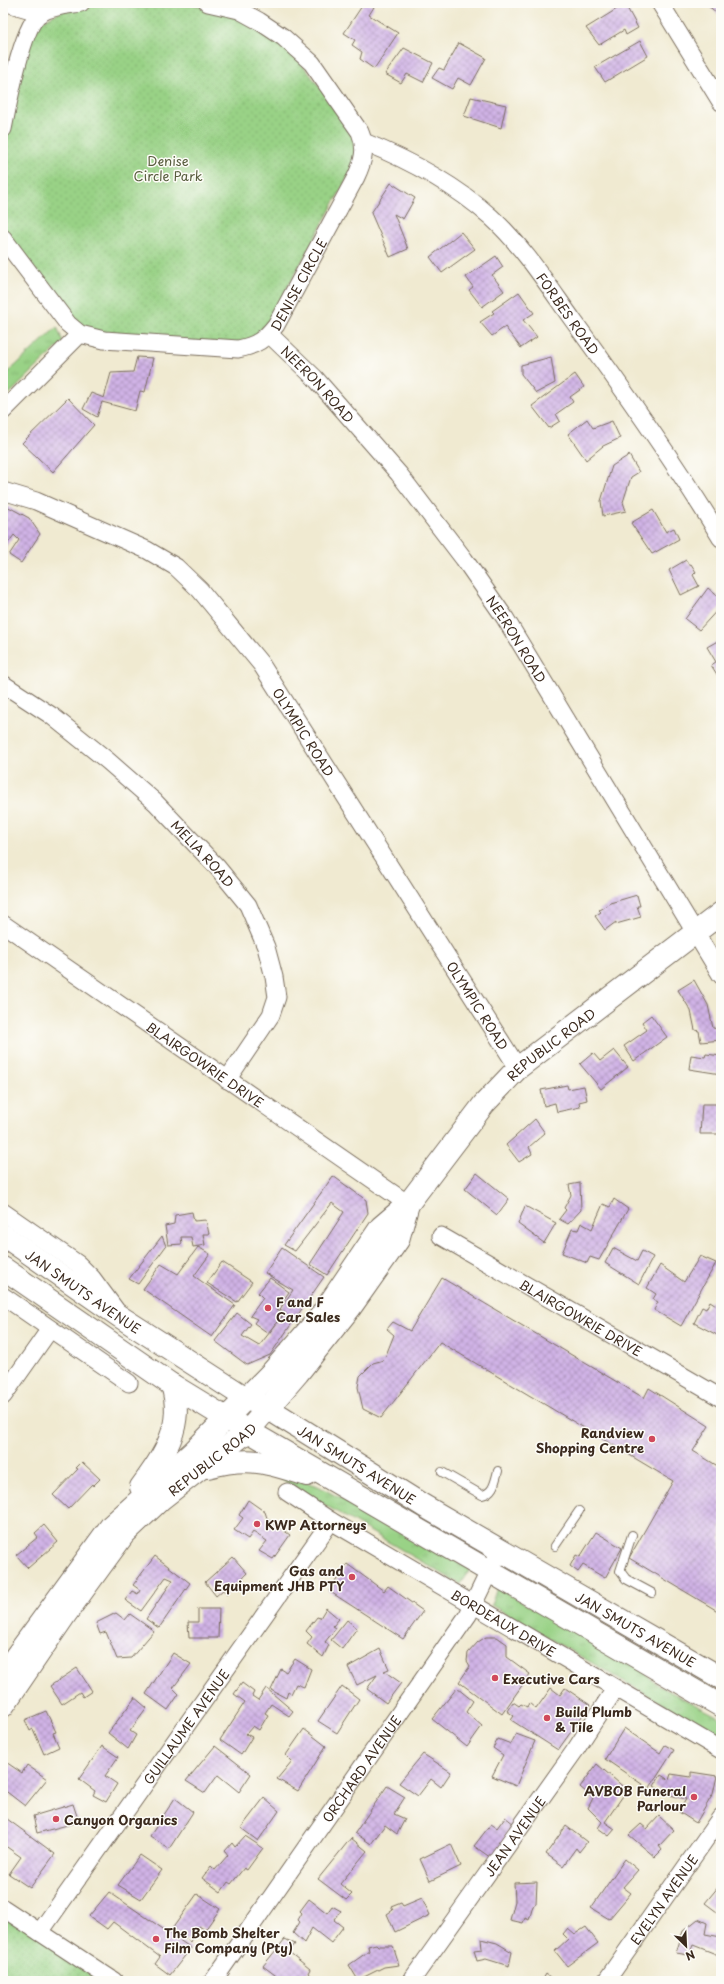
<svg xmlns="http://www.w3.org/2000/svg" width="724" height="1984" viewBox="0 0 724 1984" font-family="'Playpen Sans',sans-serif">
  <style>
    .grass { fill: url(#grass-tufts); stroke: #6a7e52 }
    .park { fill: url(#park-dots); stroke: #6a7e52 }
    .building { fill: url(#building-cross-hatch) }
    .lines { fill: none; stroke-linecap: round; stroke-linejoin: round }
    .lane-casing { stroke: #7a6d5d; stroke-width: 10 }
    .street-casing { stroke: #7a6d5d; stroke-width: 19 }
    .secondary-casing { stroke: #7a6d5d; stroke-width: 24 }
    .lane { stroke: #fff; stroke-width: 8 }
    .street { stroke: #fff; stroke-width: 17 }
    .secondary { stroke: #fff; stroke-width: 22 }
    .poi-dot { fill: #d1495b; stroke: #fdfcf7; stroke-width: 1.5 }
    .labels { text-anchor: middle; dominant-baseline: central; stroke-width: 3; stroke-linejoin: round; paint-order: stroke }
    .park-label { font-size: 13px; fill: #575c3d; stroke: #fdfcf7 }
    .street-label { font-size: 13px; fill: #3b2a1e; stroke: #fdfcf7 }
    .poi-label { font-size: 13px; font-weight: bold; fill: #3b2a1e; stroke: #fdfcf7; text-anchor: start }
  </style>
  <defs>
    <pattern id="grass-tufts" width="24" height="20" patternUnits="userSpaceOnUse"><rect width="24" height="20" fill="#99d286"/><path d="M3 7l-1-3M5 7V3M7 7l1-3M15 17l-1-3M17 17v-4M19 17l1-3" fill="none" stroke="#85b473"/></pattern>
    <pattern id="park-dots" width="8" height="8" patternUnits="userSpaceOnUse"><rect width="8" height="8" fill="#99d286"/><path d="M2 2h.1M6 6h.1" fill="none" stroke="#85b473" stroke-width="1.8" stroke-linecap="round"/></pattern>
    <pattern id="building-cross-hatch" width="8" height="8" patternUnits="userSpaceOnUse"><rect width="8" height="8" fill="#d0b3e6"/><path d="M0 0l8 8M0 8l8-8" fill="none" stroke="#aa92ba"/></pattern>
  </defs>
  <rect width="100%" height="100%" fill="#fdfcf7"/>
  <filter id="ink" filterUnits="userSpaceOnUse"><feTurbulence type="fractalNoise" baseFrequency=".025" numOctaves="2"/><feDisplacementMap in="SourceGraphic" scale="8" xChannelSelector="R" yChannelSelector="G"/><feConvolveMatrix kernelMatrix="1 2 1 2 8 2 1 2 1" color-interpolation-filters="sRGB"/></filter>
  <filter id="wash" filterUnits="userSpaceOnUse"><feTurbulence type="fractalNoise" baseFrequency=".012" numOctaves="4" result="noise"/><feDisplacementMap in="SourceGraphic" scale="16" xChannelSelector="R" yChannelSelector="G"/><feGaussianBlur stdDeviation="0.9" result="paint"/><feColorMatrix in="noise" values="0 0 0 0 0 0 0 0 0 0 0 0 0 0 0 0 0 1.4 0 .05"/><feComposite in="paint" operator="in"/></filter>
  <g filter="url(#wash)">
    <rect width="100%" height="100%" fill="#f0ead1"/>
    <path class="grass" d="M57,327L63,342L3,400V377Z
      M267,1471L318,1486L470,1569L460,1584Z
      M497,1588L636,1665L659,1686L721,1718V1737L491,1605Z"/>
    <path class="park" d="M77,3H186L245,16L282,38L365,146L256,345L81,337L3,249V139L29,28Z
      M3,1909L114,1981H3Z"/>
    <g id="blocks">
      <path class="building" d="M364,3H369L374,7L369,15L398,33L374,69L360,59L362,52L352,45L355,40L344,33Z
        M709,3H721V16L707,5Z
        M625,4L638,28L626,35L624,30L599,45L586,28Z
        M640,41L648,56L605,82L595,67Z
        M459,43L486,58L471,85L458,78L452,89L432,78L439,68L444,70Z
        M404,48L433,63L423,82L407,74L401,83L385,74Z
        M471,97L506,105L501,128L464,116Z
        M391,183L415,198L403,219L394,214L408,249L390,257L371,213Z
        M461,232L475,249L442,273L430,257Z
        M496,256L503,267L492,275L504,291L482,307L469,290L473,287L466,277Z
        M519,292L534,313L523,320L537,337L521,348L505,327L492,336L480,322L494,313L492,311Z
        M137,357L153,358L145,392L140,391L135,411L102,402L97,417L83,409L91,393L104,398L111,373L133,372Z
        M551,357L555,383L536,393L521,374V365Z
        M575,374L584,387L570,397L573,402L556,414L560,421L549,428L532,406Z
        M68,398L94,425L53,472L22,443Z
        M587,419L593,428L612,421L620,438L603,446L586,460L568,434Z
        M629,455L639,472L631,477L623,502L626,511L603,516L601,501L612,466Z
        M3,504L29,518L40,534L21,563L9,555L19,540L14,535L3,550Z
        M653,510L666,532L674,528L679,539L652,554L631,523Z
        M686,560L689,565L691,564L696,572L693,575L699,586L681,595L669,570Z
        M708,588L721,599V606L699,630L685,619Z
        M721,639V674L718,676L711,665L716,662L707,647Z
        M637,895L640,906H637L641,917L616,924V922L605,930L595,916L601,912L599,910L610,903Z
        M694,980L708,1005L713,1028L718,1029L721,1040L701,1042L699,1031L695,1030L691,1011L678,990Z
        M651,1015L667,1037L634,1061L624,1046L647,1030L642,1022Z
        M614,1050L628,1067L601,1089L580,1064L593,1053L600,1061Z
        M706,1054L721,1056V1074L689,1069L691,1055L705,1057Z
        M567,1085L568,1089L584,1086L587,1100L579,1102L580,1107L557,1112L555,1103L544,1106L541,1090Z
        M702,1104H721V1134H700Z
        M535,1119L545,1133L529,1147L532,1154L519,1162L506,1145Z
        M477,1173L509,1199L497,1215L465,1189Z
        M333,1176L366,1200L368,1213L327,1275L310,1264L344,1212L332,1203L295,1251L284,1245Z
        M580,1183L581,1210L568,1224L559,1219L566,1210L564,1208L571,1195L569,1185Z
        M614,1199L628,1209L599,1260L590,1257L587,1263L562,1253L572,1229L578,1230L581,1223L592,1229L603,1204L610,1207Z
        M525,1206L556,1223L544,1243L518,1224Z
        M192,1212L194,1221L206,1220L209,1234H203L205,1245L193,1247L191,1237H181L182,1244L168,1245L165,1226L174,1224L175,1215Z
        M162,1236L166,1246L138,1284L129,1279Z
        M198,1247L210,1254L194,1276L235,1305L212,1337L143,1289L161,1264L178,1274Z
        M282,1248L324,1277L270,1355L247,1365L215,1341L237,1313L251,1324L242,1336L259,1346L285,1313L286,1314L280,1309L293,1290L265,1273Z
        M613,1248L637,1261L642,1251L653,1257L639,1284L605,1263Z
        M700,1256L716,1263L681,1326L654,1310L658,1302L653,1299L656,1294L647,1288L660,1265L684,1282Z
        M222,1262L252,1282L237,1302L207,1283Z
        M270,1278L289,1292L277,1309L284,1313L268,1333L254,1323L257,1319L250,1316L263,1298L258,1293Z
        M442,1278L644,1398L649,1388L709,1426L693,1451L721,1468V1613L629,1558L673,1481L440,1342L381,1418L363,1409L358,1387L360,1376L373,1363L384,1360L394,1335L387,1329L393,1322L410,1331Z
        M710,1301L721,1308V1337L694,1323L702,1307L706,1309Z
        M82,1462L100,1479L93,1486L92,1484L68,1509L53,1495L78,1469L76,1468Z
        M248,1500L265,1512L267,1518L290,1535L273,1559L259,1551L267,1541L253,1532L248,1539L234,1530L243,1518L239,1515Z
        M44,1525L58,1542L28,1568L16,1555L38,1537L35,1533Z
        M596,1532L622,1548L605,1578L583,1565L578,1572L570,1566L576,1555L580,1557Z
        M155,1556L190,1583L159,1628L146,1619L173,1580L166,1577L141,1611L125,1600L132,1591L138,1594L140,1590L133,1585Z
        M233,1557L247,1573L227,1594L223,1590L216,1596L205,1582Z
        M347,1564L384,1591L388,1586L423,1611L403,1639L329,1591Z
        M326,1608L339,1619L333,1626L336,1628L325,1642L329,1645L323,1657L307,1644L312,1637L306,1631L317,1617L320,1618Z
        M198,1609H219L218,1638H189L188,1622H198Z
        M116,1613L125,1620L130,1614L154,1631L131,1658L117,1659L106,1632L100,1634L96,1623Z
        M347,1620L357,1628L342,1649L331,1640Z
        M486,1637H497L507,1644V1657L530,1674L502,1714L459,1682L470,1666L467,1661L468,1653L478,1642Z
        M380,1649L389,1669L384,1671L401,1683L386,1703L367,1689L377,1675L357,1685L348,1667Z
        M173,1653L191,1664L173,1688L179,1694L168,1710L146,1694Z
        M295,1659L311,1669L304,1687L296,1684L291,1694L288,1692L286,1698L271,1690L281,1669L286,1672Z
        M77,1668L92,1691L83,1697L80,1692L62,1704L50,1686Z
        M242,1683L254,1692L252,1696L258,1700L266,1688L293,1711L289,1716L271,1704L265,1713L268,1715L259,1730L253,1726L246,1734L252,1737L241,1755L220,1740L245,1702L234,1694Z
        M342,1686L359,1699L337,1733L318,1721Z
        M457,1688L473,1701L466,1712L482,1726L467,1747L432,1719Z
        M551,1688L560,1695L565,1688L590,1705L558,1750L511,1720L514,1716L507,1711L513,1702L519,1706L521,1704L527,1707L529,1703L536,1709Z
        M134,1697L147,1708L130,1731L136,1735L128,1749L108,1733L134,1699Z
        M46,1711L56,1732L53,1733L59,1747L44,1754L33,1729L30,1731L25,1720Z
        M624,1728L660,1753L665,1745L674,1750L649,1789L605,1759Z
        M304,1729L326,1746L298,1791L277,1779L292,1761L286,1755Z
        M516,1734L535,1741L516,1786L492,1776L503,1755L493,1748L498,1739L511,1744Z
        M102,1746L118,1757L105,1776L117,1784L106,1802L93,1795L95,1791L79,1779Z
        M215,1746L251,1774L239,1792L218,1775L205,1793L186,1781Z
        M423,1754L451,1772L441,1787L431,1779L418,1796L399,1783Z
        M3,1760L22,1773L27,1765L47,1779L25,1806L3,1789Z
        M597,1764L627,1790L605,1822L615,1829L609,1836L598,1828L602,1822L588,1808L593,1798L580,1787Z
        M691,1772L717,1776L713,1794L696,1823L679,1812L686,1799L666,1794L654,1786L661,1775L669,1780L671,1774L691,1777Z
        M387,1786L405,1797L394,1814L405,1819L397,1834L385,1825L371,1844L355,1833Z
        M175,1798L193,1812L169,1849L150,1836Z
        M264,1798L279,1811L258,1841L241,1828Z
        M73,1804L79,1822L37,1833L33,1816Z
        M3,1816L55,1854L30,1888L9,1874L21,1857L4,1845L3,1847Z
        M659,1816L674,1830L659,1846L662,1850L655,1857L629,1835L641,1824L647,1829Z
        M505,1817L518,1827L494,1860L474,1846L491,1824L497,1828Z
        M566,1826L587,1842L579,1852L576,1848L563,1866L546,1854Z
        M245,1836L263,1848L247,1870L244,1868L231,1884L228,1882L221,1892L202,1878L211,1866L215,1870L228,1855L225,1851L232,1843L235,1847Z
        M351,1838L367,1851L340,1884L352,1894L346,1900L318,1879Z
        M451,1844L461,1866L430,1881L420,1859Z
        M140,1855L162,1870L141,1899L118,1885Z
        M625,1859L638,1870L623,1887L631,1893L609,1919L591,1908Z
        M537,1882L536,1904L533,1906L529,1920L525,1918L523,1923L510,1920L515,1901L514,1883Z
        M719,1886L721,1888V1915L705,1903Z
        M109,1892L191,1948L170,1975L155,1964L160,1957L113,1922L107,1929L89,1916Z
        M197,1894L220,1909L205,1930L199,1926L190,1942L172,1929Z
        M422,1898L430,1915L395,1932L387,1914L393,1910L391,1907L401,1903L403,1906Z
        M309,1899L327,1913L332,1906L341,1911L334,1920L343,1927L331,1943L312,1928L304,1943L293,1933L300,1922L298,1920L302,1913L300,1911Z
        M698,1919L707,1923L705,1934L721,1937V1956L693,1945L689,1955L676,1953L683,1931Z
        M586,1927L598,1943L567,1966L555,1951L568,1939L563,1934L568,1928L575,1934Z
        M285,1939L295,1944L289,1952L310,1969L308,1973L315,1981H283L263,1966Z
        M481,1939L497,1943L512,1952L509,1966L486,1959L477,1961L474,1950L482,1949Z
        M376,1944L378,1946H393L399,1965L384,1967L358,1980L349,1965L369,1951L368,1946Z
        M546,1974L555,1981H542Z"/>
    </g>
  </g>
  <g filter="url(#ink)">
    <use href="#blocks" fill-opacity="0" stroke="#7a6d5d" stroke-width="1"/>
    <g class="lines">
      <defs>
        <path id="lane" d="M442,1472L482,1495C494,1493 495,1481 498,1471
          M632,1535L620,1571L626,1579L652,1593
          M555,1546L579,1511"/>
        <g id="street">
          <path d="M7,3L41,13"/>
          <path d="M660,3L721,102"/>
          <path d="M3,129C8,105 22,24 41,13C52,6 69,5 81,3"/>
          <path id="s1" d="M364,142C409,160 455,185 491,217C524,247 549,287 575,323C626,393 676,464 721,538"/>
          <path id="s2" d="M3,238L68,324L80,334L104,340L238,349C257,345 264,340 276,325L356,177C363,162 367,149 360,132L312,63L283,37L259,21L239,10L208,3"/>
          <path id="s3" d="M269,334L315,378L399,474L464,559L505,618L721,975"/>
          <path d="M3,411L80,334"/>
          <path id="s4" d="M3,491L36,501L147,550L176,567L200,590L261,664L518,1068"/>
          <path id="s5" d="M3,684L52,716L108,761L155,802L217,867L248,905L266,947L274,977L277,997L271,1015L227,1080"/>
          <path id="s6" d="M3,924L408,1204"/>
          <path d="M3,1212L78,1264L92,1278L115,1309"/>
          <path id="s7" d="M441,1236L721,1398"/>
          <path d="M3,1296L129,1383"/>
          <path d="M3,1396L50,1329"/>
          <path id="s8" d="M287,1492L331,1521L721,1750"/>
          <path d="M3,1908L114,1981"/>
          <path id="s9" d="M40,1932L331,1521"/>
          <path id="s10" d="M213,1981L468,1615L499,1551"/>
          <path id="s11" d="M411,1981L576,1749L615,1689"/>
          <path id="s12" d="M606,1981L721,1817"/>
        </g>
        <g id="secondary">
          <path id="s13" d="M3,1235L119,1316L246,1398L269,1409L424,1506L721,1678"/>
          <path d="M3,1268L172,1385L226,1418L721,1706"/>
          <path d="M208,1467C248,1456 268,1462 307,1475"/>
          <path d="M141,1487C164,1455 185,1426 172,1385"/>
          <path id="s14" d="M3,1674L111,1526L193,1452L273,1371L321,1316L381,1227L408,1204L484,1104L518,1068L721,913"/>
          <path id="s15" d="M3,1706L65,1615L124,1534L161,1499L248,1431L298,1373L350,1308L398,1240L408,1204"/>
        </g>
      </defs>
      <use href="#lane" class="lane-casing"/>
      <use href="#street" class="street-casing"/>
      <use href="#secondary" class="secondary-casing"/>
      <use href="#lane" class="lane"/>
      <use href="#street" class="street"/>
      <use href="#secondary" class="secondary"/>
    </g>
  </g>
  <g class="poi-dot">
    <circle cx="268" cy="1308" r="4"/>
    <circle cx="652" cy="1439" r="4"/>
    <circle cx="257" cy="1524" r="4"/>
    <circle cx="352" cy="1577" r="4"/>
    <circle cx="495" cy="1678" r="4"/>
    <circle cx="547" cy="1718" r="4"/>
    <circle cx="694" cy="1797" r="4"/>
    <circle cx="56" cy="1819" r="4"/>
    <circle cx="156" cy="1939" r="4"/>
  </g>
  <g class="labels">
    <g class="park-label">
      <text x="168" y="160">Denise<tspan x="168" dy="15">Circle Park</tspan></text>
    </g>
    <g class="street-label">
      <text stroke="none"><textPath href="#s2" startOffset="375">DENISE CIRCLE</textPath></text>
      <text stroke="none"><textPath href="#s1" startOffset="272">FORBES ROAD</textPath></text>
      <text stroke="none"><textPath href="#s3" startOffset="70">NEERON ROAD</textPath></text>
      <text stroke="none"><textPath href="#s3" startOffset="394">NEERON ROAD</textPath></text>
      <text stroke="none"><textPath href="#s4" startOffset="399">OLYMPIC ROAD</textPath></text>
      <text stroke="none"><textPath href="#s5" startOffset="263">MELIA ROAD</textPath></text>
      <text stroke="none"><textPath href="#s4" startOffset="723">OLYMPIC ROAD</textPath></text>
      <text stroke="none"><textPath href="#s14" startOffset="839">REPUBLIC ROAD</textPath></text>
      <text stroke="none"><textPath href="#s6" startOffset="246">BLAIRGOWRIE DRIVE</textPath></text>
      <text stroke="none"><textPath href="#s13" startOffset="98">JAN SMUTS AVENUE</textPath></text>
      <text stroke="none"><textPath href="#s7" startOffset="162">BLAIRGOWRIE DRIVE</textPath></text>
      <text stroke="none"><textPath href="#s15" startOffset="326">REPUBLIC ROAD</textPath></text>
      <text stroke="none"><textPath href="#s13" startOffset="422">JAN SMUTS AVENUE</textPath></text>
      <text stroke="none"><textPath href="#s8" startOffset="253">BORDEAUX DRIVE</textPath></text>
      <text stroke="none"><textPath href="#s13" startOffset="746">JAN SMUTS AVENUE</textPath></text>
      <text stroke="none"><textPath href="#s9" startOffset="252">GUILLAUME AVENUE</textPath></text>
      <text stroke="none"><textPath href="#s10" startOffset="259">ORCHARD AVENUE</textPath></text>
      <text stroke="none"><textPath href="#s11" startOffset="178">JEAN AVENUE</textPath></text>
      <text stroke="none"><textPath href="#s12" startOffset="100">EVELYN AVENUE</textPath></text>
    </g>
    <g class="poi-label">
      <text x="276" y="1301">F and F<tspan x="276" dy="15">Car Sales</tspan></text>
      <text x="644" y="1432" text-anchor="end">Randview<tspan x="644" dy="15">Shopping Centre</tspan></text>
      <text x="265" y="1524">KWP Attorneys</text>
      <text x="344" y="1570" text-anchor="end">Gas and<tspan x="344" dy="15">Equipment JHB PTY</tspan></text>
      <text x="503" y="1678">Executive Cars</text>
      <text x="555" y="1711">Build Plumb<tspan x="555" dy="15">&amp; Tile</tspan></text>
      <text x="686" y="1790" text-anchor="end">AVBOB Funeral<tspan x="686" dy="15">Parlour</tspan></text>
      <text x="64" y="1819">Canyon Organics</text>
      <text x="164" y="1932">The Bomb Shelter<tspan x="164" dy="15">Film Company (Pty)</tspan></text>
    </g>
  </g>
  <rect width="724" height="1984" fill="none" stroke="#fdfcf7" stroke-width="16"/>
  <g transform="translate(686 1946) rotate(156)" stroke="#fdfcf7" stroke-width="3" paint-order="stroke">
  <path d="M0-3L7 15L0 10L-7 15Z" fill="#3b2a1e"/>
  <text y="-6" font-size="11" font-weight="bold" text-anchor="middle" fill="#3b2a1e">N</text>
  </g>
</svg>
